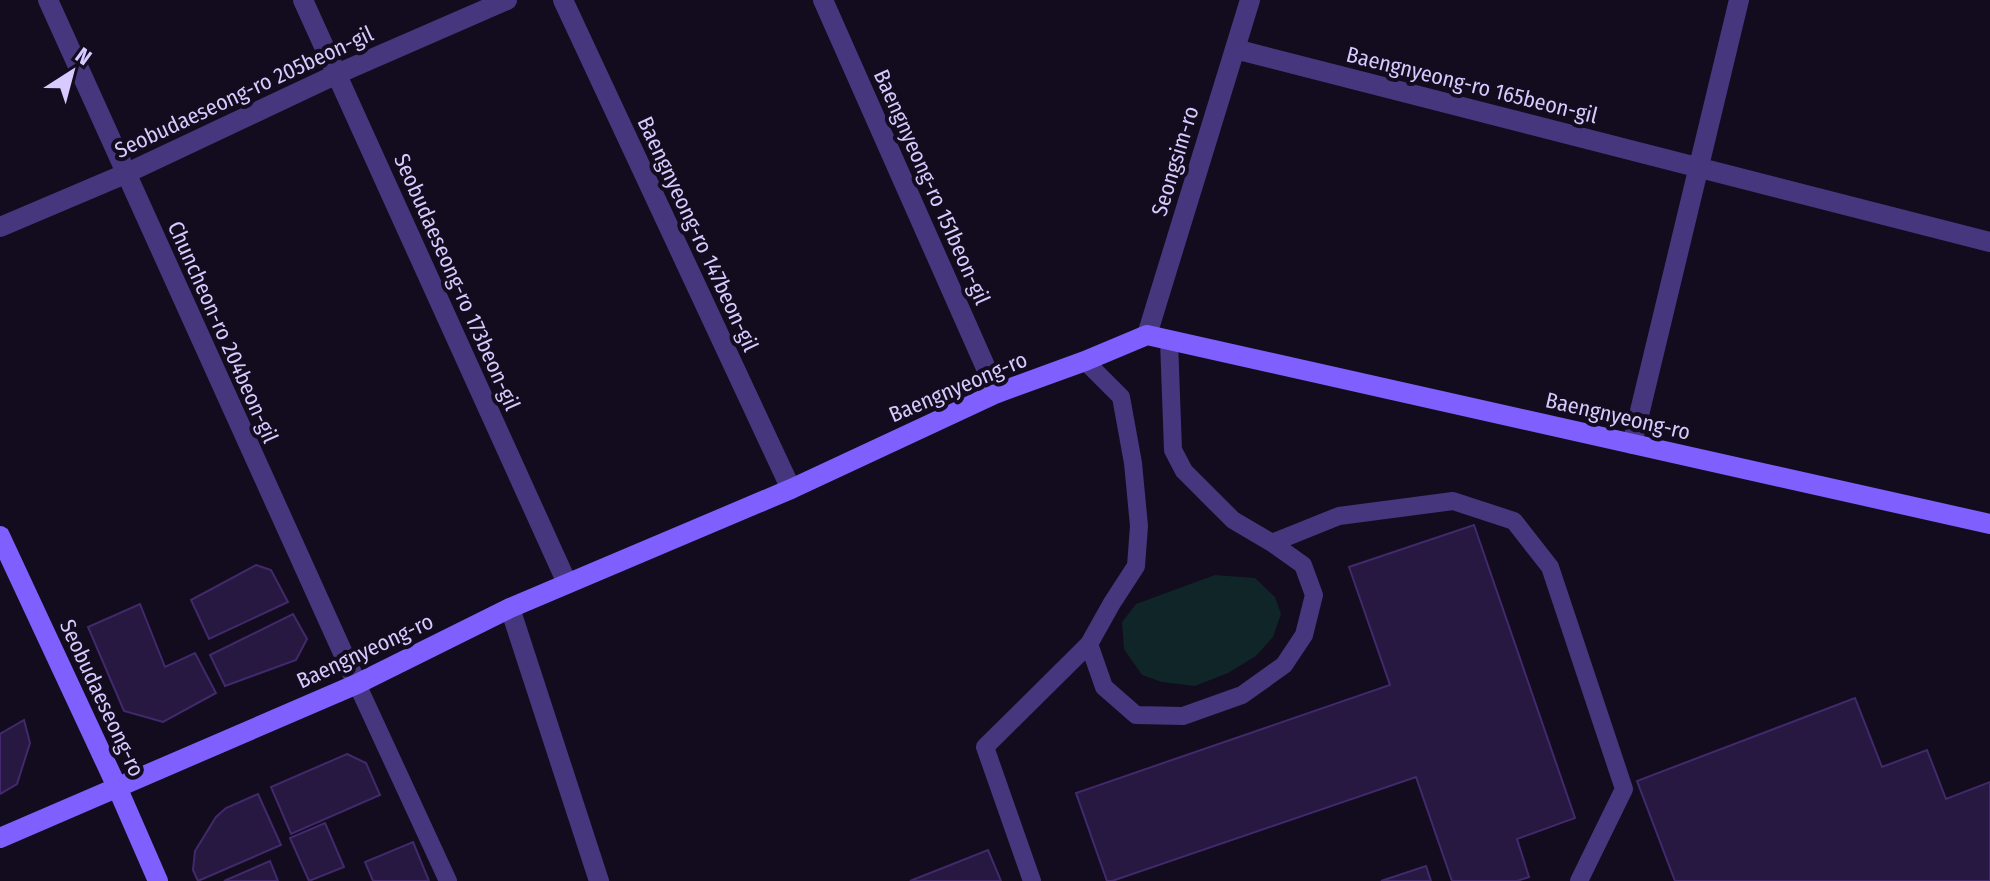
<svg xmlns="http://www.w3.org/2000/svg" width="1990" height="881" viewBox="0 0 1990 881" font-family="'Fira Sans Condensed',sans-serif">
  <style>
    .green { fill: #0f2528 }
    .building { fill: #261840; stroke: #42296c; stroke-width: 2 }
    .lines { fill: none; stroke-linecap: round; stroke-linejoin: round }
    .lane { stroke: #45367e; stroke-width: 18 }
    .street { stroke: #45367e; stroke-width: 20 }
    .secondary { stroke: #7f60ff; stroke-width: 20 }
    .labels { text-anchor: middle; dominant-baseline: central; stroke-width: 8; stroke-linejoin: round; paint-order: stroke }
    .street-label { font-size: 22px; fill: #d8c9ff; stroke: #120c1e }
  </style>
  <rect width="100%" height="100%" fill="#120c1e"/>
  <path class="green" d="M1215,575L1255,578L1275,597L1281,614L1273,637L1256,656L1228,673L1195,686L1162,682L1142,675L1124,649L1122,622L1136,604Z"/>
  <path class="building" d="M1474,525L1575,818L1517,839L1529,877L1517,881H1452L1416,777L1112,881H1107L1076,793L1390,685L1349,567Z
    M256,565L271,570L288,602L209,639L191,600Z
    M140,604L165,667L195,653L216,693L163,722L124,711L88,627Z
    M293,614L307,639L296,660L225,686L210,655Z
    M1855,698L1882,767L1927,750L1946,799L1990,782V881H1675L1637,781Z
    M24,720L30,743L17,784L0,794V734Z
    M347,754L366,763L380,795L291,834L271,787Z
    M258,794L281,845L198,881L193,870L195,851L216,817L226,808Z
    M325,823L344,867L309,881L290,838Z
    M413,842L429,881H373L365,862Z
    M988,850L1001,881H910Z
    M270,861L278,881H224Z
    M1426,866L1431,881H1381Z"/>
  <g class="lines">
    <path class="lane" d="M1085,361L1121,397L1133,463L1139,526L1136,566L1112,603L1089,644L1104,687L1136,715L1183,716L1242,695L1284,665L1304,635L1314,595L1303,565L1272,543L1233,520L1184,471L1173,450L1169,341
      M1272,543L1339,516L1453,501L1514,521L1550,567L1624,789L1579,881
      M357,684L448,881
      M1032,881L985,747L1089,644"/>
    <path class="street" d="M48,0L357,684
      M303,0L567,583
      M563,0L791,489
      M823,0L997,393
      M1235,49L1990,242
      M0,227L125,174L337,74L507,0
      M1147,335L1250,0
      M1632,444L1739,0
      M510,608L599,881"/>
    <path class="secondary" d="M0,536L117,787L158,881
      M0,838L357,684L510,608L791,489L997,393L1085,361L1147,335L1990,524"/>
  </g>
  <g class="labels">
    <g class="street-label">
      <text transform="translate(1472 85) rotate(14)">Baengnyeong-ro 165beon-gil</text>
      <text transform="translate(244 92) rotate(-25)">Seobudaeseong-ro 205beon-gil</text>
      <text transform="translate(1175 161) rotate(-73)">Seongsim-ro</text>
      <text transform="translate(932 187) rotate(66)">Baengnyeong-ro 151beon-gil</text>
      <text transform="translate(698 234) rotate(65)">Baengnyeong-ro 147beon-gil</text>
      <text transform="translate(457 282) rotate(66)">Seobudaeseong-ro 173beon-gil</text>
      <text transform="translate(223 332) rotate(66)">Chuncheon-ro 204beon-gil</text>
      <text transform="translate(958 387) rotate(-23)">Baengnyeong-ro</text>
      <text transform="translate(1618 416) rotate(13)">Baengnyeong-ro</text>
      <text transform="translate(365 651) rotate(-25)">Baengnyeong-ro</text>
      <text transform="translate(102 698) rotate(65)">Seobudaeseong-ro</text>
    </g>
  </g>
  <g transform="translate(72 72) rotate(36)" stroke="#120c1e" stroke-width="6" paint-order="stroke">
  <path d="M0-6L14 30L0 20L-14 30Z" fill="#d8c9ff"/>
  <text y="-12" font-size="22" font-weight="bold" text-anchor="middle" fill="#d8c9ff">N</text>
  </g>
</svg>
